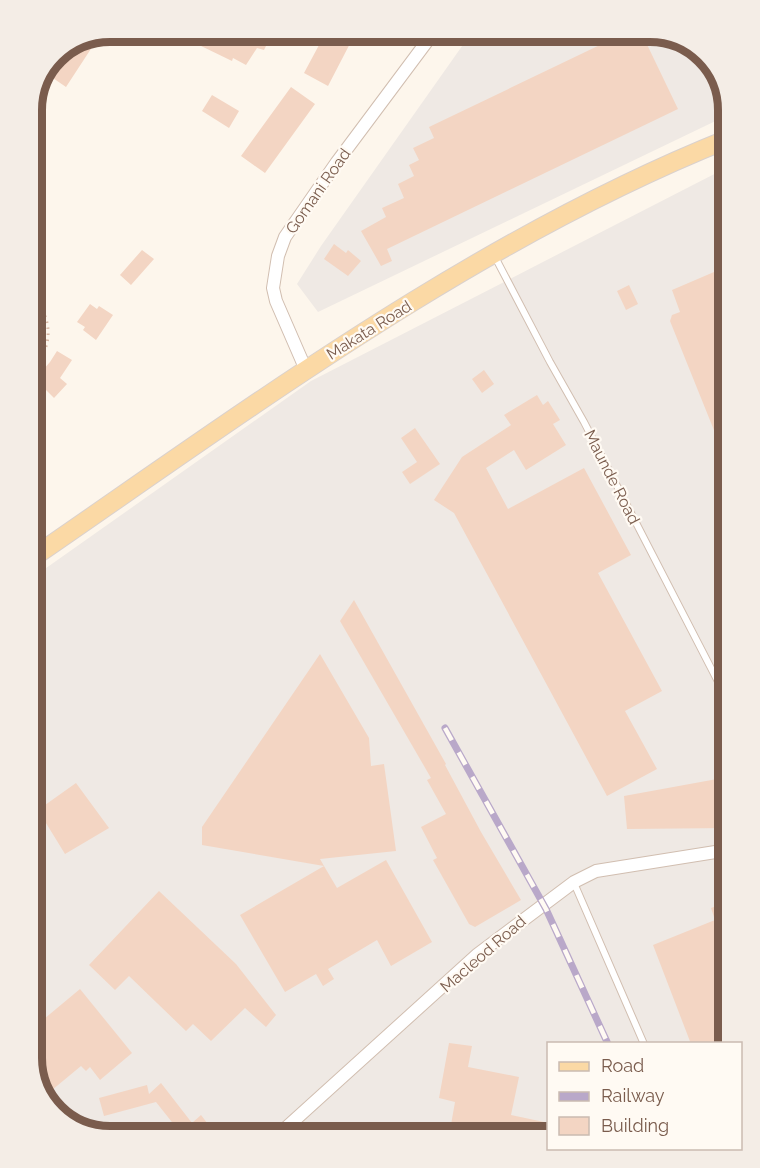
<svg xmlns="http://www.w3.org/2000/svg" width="760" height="1168" viewBox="0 0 760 1168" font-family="Raleway,sans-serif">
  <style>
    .industrial { fill: #efe9e4 }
    .building { fill: #f3d5c3 }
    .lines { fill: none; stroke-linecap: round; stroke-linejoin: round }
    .lane-casing { stroke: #d1beb0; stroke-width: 8 }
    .street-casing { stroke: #d1beb0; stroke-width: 14 }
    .primary-casing { stroke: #dad1cd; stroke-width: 20 }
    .path { stroke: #d9b8a5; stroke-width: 3; stroke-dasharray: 1.5 4.5; stroke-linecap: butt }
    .lane { stroke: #fff; stroke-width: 6 }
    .street { stroke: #fff; stroke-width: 12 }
    .primary { stroke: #fbd9a5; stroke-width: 18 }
    .rail-casing { stroke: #b9a8c9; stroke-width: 7 }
    .rail { stroke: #fffaf3; stroke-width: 4.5; stroke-dasharray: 14; stroke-linecap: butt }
    .labels { text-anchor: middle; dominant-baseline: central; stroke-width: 4.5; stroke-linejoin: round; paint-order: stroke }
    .street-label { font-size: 16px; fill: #7a5c4d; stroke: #fffaf3 }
    .rim { fill: none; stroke: #7a5c4d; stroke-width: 8 }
  </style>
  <rect width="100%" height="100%" fill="#fdf6ec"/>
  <path class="industrial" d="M472,32H656L694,44L720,75L728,115L318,312L297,284L321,246Z
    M728,167V1043L548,1044V1136H105L66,1124L40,1093L32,1058V578L311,381Z"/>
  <path class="building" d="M205,32H224L249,44L253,32H273L264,50L257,48L246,65L233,58L232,61L199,45Z
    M326,32H356L328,86L304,73Z
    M627,32H641L678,109L387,249L392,261L381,266L361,231L386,217L382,208L404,198L398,184L414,176L409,165L419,160L413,148L434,138L429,127Z
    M100,35L66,87L47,74L58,51Z
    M695,46L720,75L723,88L713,93L692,47Z
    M291,87L315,104L265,173L241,156Z
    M212,95L239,111L229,128L202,111Z
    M334,244L346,253L348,250L361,261L348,276L324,259Z
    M142,250L154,259L131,285L120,275Z
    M728,266V465L670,321L672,315L680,312L672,290Z
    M629,285L638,304L626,310L617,291Z
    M90,304L97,309L99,306L113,315L96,340L83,330L85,327L77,322Z
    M57,351L72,360L60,378L67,384L54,398L35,379L50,362Z
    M484,370L494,384L482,393L472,379Z
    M537,395L543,405L548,401L560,420L553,424L566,445L526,470L514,450L486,468L508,509L584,468L631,555L598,573L662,691L625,711L657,769L607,796L454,513L434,500L462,457L511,425L504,415Z
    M415,428L440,464L410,484L402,472L417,462L401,438Z
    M354,600L446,764L445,765L481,832L521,900L475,927L469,924L433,860L437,858L421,827L446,814L427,780L431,778L340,621Z
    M320,654L369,738L371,766L384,764L396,851L320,859L324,866L202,845V827Z
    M728,777V828L627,829L624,796Z
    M76,783L109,828L65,854L38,810Z
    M386,860L432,942L391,966L377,940L328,969L334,979L323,986L316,974L285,992L240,915L324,866L337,888Z
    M159,891L236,964L276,1015L266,1027L245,1008L211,1041L193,1024L186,1031L129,976L115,990L89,965Z
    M728,902V1044H691L653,945L715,920L711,908Z
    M80,989L132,1053L100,1080L90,1067L86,1071L81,1066L46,1095L38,1086L32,1058V1029Z
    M449,1043L472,1046L468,1067L519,1077L511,1115L544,1122L541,1136H449L455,1102L439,1098Z
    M161,1083L192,1123L201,1115L217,1136H183L156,1102L104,1116L99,1098L147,1085L149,1094Z"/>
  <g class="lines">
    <defs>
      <path id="lane" d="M494,255L550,362L584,422L728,701
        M574,883L644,1044"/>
      <path id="street" d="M306,370L276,301L273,288L278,256L285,237L337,162L434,32
        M277,1136L478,954L574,882L596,871L728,850"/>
      <path id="primary" d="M32,558C253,406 478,239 728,139"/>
    </defs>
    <use href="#lane" class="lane-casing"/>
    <use href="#street" class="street-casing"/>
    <use href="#primary" class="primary-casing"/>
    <path class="path" d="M32,366C54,349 53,316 32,298"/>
    <use href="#lane" class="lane"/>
    <use href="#street" class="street"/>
    <use href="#primary" class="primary"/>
    <defs>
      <path id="rail" d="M445,728L546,909L608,1044"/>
    </defs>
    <use href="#rail" class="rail-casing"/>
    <use href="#rail" class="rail"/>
  </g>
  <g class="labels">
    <g class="street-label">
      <text transform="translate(318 191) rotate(-55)">Gomani Road</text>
      <text transform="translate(369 330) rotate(-32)">Makata Road</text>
      <text transform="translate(612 477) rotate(63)">Maunde Road</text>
      <text transform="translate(483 954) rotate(-41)">Macleod Road</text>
    </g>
  </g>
  <path d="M0 0H760V1168H0ZM110 42H650A68 68 0 0 1 718 110V1058A68 68 0 0 1 650 1126H110A68 68 0 0 1 42 1058V110A68 68 0 0 1 110 42Z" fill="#f4ede6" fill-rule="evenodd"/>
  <path class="rim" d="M110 42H650A68 68 0 0 1 718 110V1058A68 68 0 0 1 650 1126H110A68 68 0 0 1 42 1058V110A68 68 0 0 1 110 42Z"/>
  <rect x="547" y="1042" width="195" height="108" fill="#fffaf3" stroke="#cabbb1" stroke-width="1.5"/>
  <rect x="559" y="1062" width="30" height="9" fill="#fbd9a5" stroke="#cabbb1" stroke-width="1.5"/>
  <text x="601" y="1072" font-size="18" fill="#7a5c4d">Road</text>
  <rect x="559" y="1092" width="30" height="9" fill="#b9a8c9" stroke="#cabbb1" stroke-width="1.5"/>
  <text x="601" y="1102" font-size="18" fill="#7a5c4d">Railway</text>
  <rect x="559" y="1117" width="30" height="18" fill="#f3d5c3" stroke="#cabbb1" stroke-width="1.5"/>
  <text x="601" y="1132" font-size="18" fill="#7a5c4d">Building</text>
</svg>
